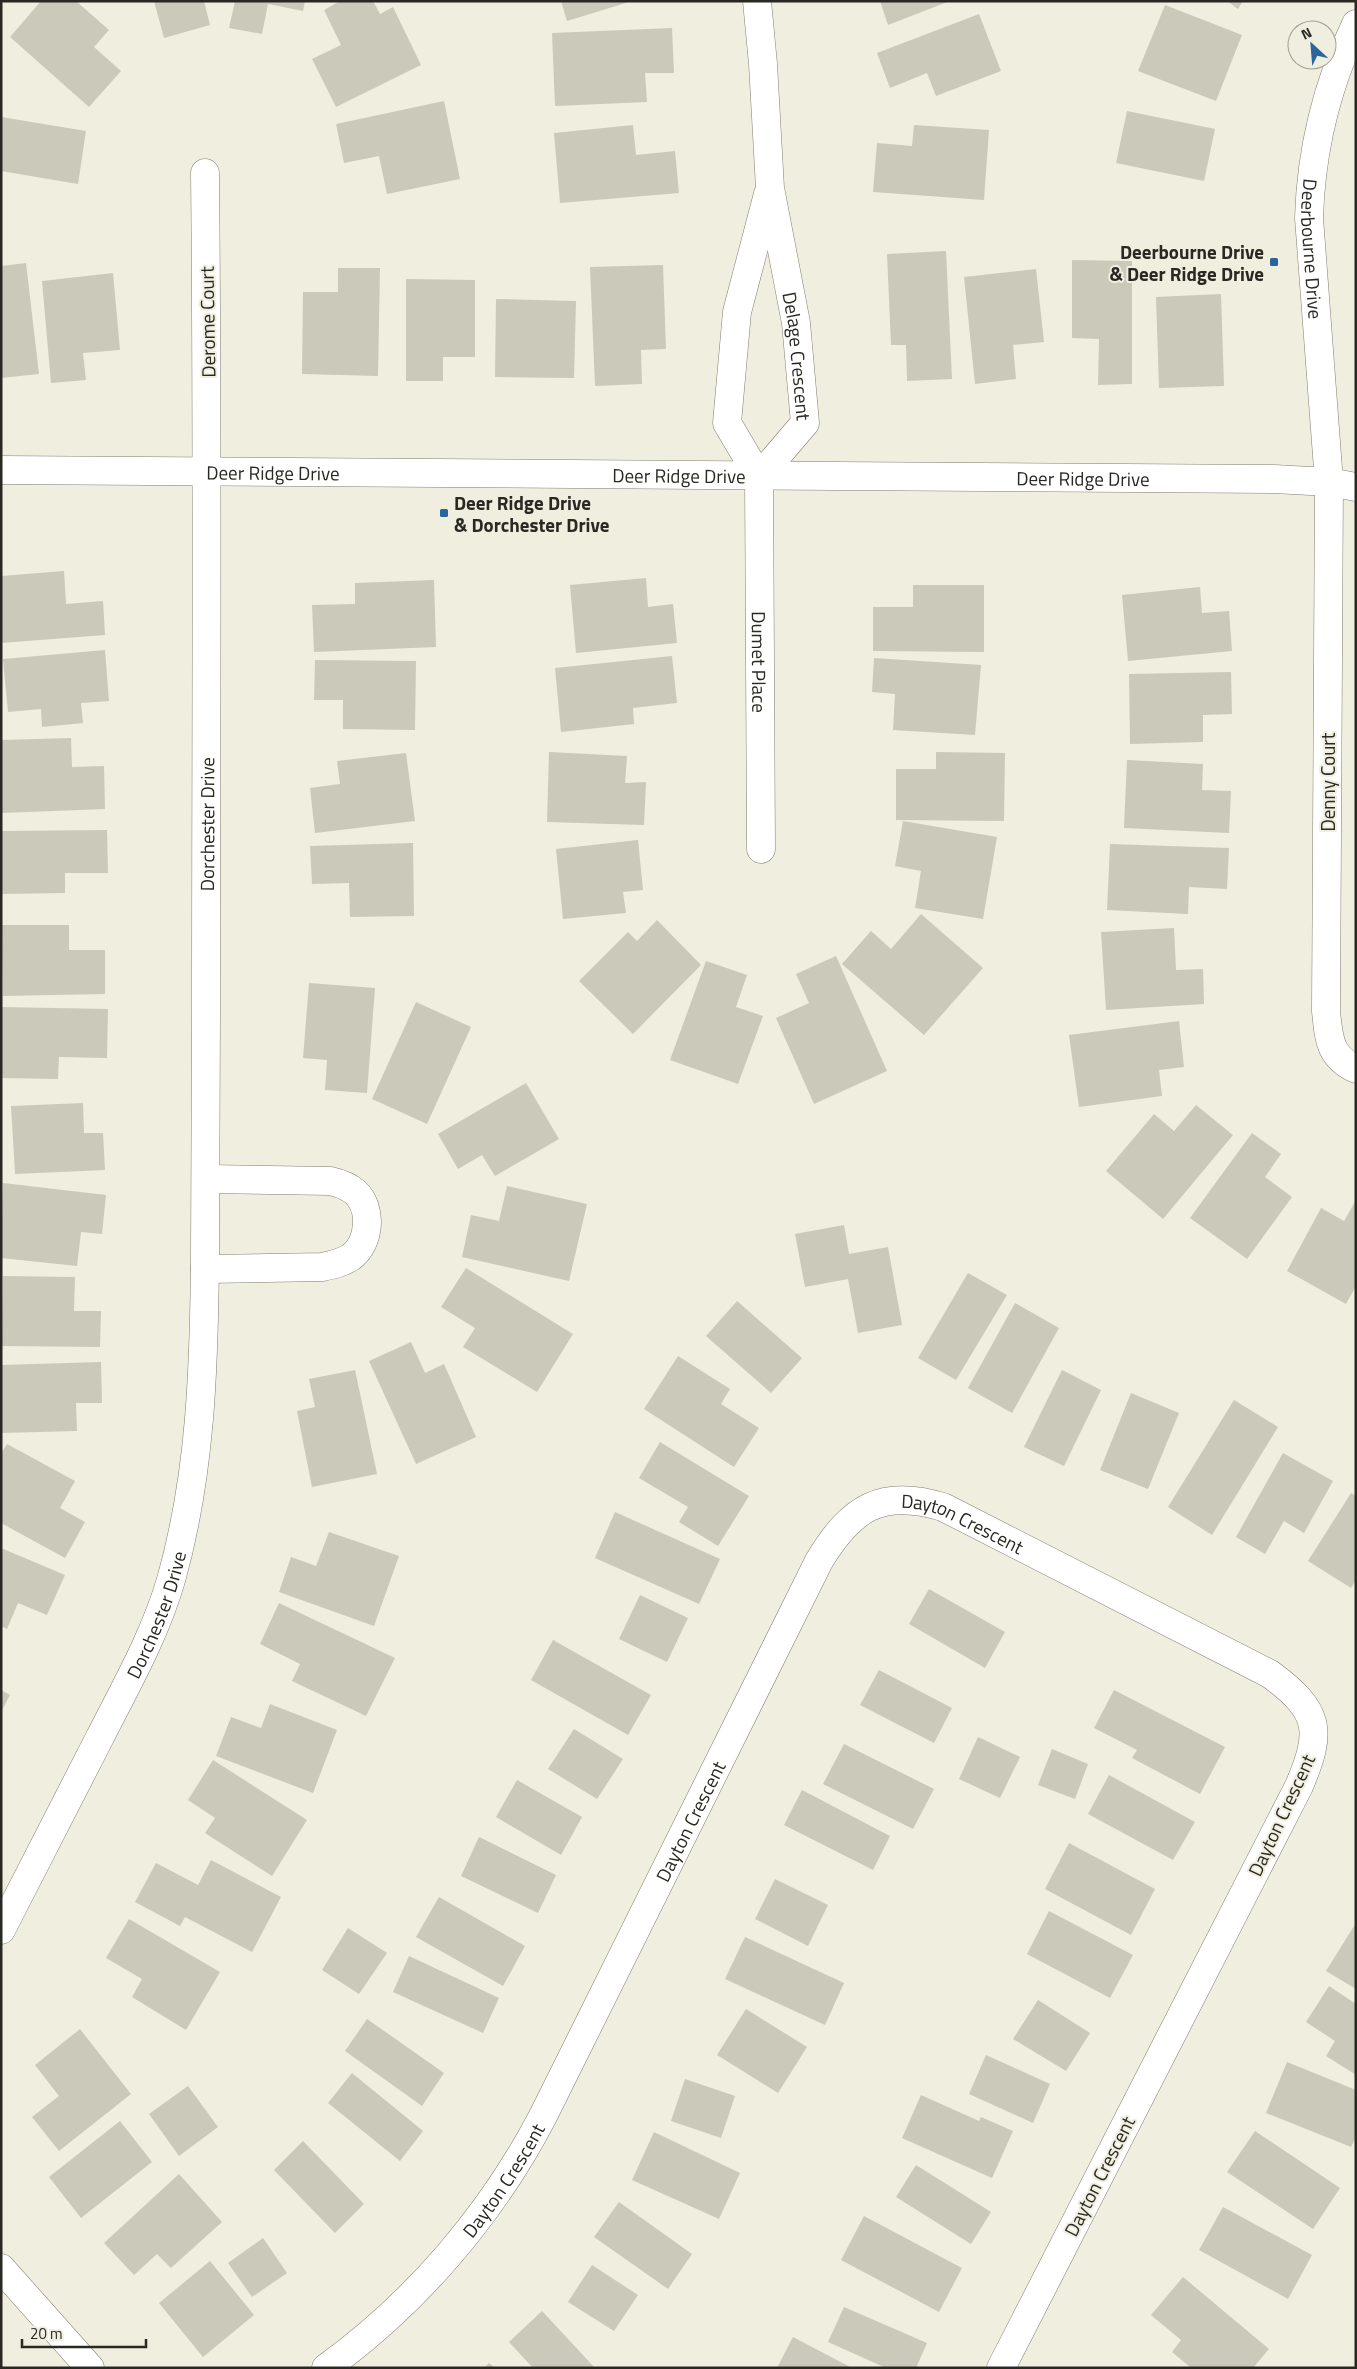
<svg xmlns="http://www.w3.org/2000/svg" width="1357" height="2369" viewBox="0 0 1357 2369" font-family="'Titillium Web',sans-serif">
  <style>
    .building { fill: #cbc9ba }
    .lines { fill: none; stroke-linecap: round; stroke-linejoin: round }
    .minor-casing { stroke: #807e70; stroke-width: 29 }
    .minor { stroke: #fff; stroke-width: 28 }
    .poi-dot { fill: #2a669d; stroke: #f0eedf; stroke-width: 2 }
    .labels { text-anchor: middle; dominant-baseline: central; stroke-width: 4; stroke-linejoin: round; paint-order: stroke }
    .street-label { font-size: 19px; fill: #292822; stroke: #f0eedf }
    .poi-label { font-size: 19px; font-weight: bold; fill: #292822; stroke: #f0eedf; text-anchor: end }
  </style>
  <rect width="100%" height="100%" fill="#f0eedf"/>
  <path class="building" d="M41,1H76L109,30L94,47L121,71L89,107L10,37Z
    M154,1H204L210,25L164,38Z
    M235,1H305L303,11L268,4L262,34L229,28Z
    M340,1H373L380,14L393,7L421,65L336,107L312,59L341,45L324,10Z
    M561,1H629V2L567,21Z
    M880,1H950L888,25Z
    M1227,1H1243L1238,9Z
    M1165,5L1242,35L1216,101L1138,71Z
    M979,14L1001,71L936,96L927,73L890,88L877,53Z
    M672,28L674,73H645L647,102L555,106L552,33Z
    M444,101L460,179L387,194L379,156L344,163L336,124Z
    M1127,111L1215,129L1204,181L1116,163Z
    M1,117L86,131L78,184L1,171Z
    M633,125L636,155L675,151L679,193L560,203L554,133Z
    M914,125L989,130L984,200L873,192L877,143L912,146Z
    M946,251L952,379L907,381L906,345H891L887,254Z
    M1072,260L1132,261V384L1098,385L1099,339L1072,338Z
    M26,263L39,374L1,378V266Z
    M663,265L666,349L641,350L642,384L595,386L590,267Z
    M338,268H380L378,376L302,374L303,292H338Z
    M1036,269L1044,342L1013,345L1016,379L975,384L964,277Z
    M113,273L120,350L83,353L86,380L51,383L42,281Z
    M406,279L475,280V357H443V381H406Z
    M1221,294L1224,386L1159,388L1156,297Z
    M496,299L576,301L574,378L495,377Z
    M64,571L66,604L103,601L105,635L1,643V576Z
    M646,578L648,607L673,604L677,643L576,653L570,585Z
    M434,580L436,647L314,652L312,605L355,604V583Z
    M913,585H984V652L873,651V607H913Z
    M1200,587L1202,613L1229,611L1232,651L1128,661L1122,595Z
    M105,650L109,701L81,703L83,723L42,727L41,709L8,712L3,659Z
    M672,656L677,703L633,708L634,724L561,732L555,668Z
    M874,658L981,665L975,735L893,730L895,694L872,692Z
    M315,660L416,661L415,730L343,729V700H314Z
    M1231,672L1232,714L1203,715V742L1130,744L1129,674Z
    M71,738L72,767L104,766L105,809L1,813V740Z
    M549,752L627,756L625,783L646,782L644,825L547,822Z
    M936,752L1005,753L1004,821L896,820V769H936Z
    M406,753L415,821L315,833L310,788L340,784L337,761Z
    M1127,760L1203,764L1202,790L1231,791L1229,833L1124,828Z
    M903,821L997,837L983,919L915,908L921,871L895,866Z
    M107,830L108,873H65V893L2,894V831Z
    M638,840L643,890L623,892L626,913L563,919L556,849Z
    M413,843L414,916L350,917L349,883L312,884L310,846Z
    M1110,844L1229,848L1227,889L1189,887L1188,914L1107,910Z
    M921,914L983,968L924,1035L842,964L871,931L891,949Z
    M657,920L701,965L633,1034L579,981L628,932L637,941Z
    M2,925H69V950H105V994L3,996Z
    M1174,928L1176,970L1203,969L1204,1004L1106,1010L1101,932Z
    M836,956L887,1071L814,1104L776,1018L809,1003L796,974Z
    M706,961L747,975L736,1007L763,1016L738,1084L670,1060Z
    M309,983L375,988L367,1093L325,1090L327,1060L303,1058Z
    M416,1002L471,1027L427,1124L372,1099Z
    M1,1007L108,1009L107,1058L59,1057L58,1079L1,1078Z
    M1179,1021L1184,1067L1159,1070L1162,1096L1079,1107L1069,1035Z
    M526,1083L559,1139L495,1176L482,1155L458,1169L438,1134Z
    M83,1103L84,1133H103L105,1170L15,1174L11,1106Z
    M1196,1105L1233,1135L1163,1219L1106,1171L1154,1114L1174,1131Z
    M1252,1133L1281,1154L1265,1177L1292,1197L1247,1259L1190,1218Z
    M3,1183L106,1195L102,1234L81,1232L77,1266L1,1258Z
    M507,1186L587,1204L569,1281L462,1257L471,1215L499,1221Z
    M1356,1200V1286L1346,1304L1287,1271L1321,1208L1344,1221Z
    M844,1225L849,1254L888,1247L902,1325L858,1333L848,1279L805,1287L795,1234Z
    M466,1268L573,1334L537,1392L463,1347L475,1328L441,1307Z
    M968,1273L1007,1295L956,1380L918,1358Z
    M3,1276L75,1277L74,1311H101L100,1347L2,1346Z
    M737,1301L802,1358L771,1393L706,1336Z
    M1015,1303L1059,1328L1012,1413L968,1388Z
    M411,1342L425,1373L444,1364L476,1437L416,1464L369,1361Z
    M678,1356L730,1389L721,1404L759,1428L734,1467L644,1409Z
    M101,1362L102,1403H76L77,1431L1,1433V1365Z
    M355,1370L377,1474L312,1487L297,1411L315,1407L309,1379Z
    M1062,1370L1101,1390L1064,1466L1024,1447Z
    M1131,1393L1179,1413L1148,1489L1100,1470Z
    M1234,1400L1278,1427L1212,1535L1168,1507Z
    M660,1442L749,1496L718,1546L679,1522L688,1507L639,1478Z
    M7,1444L75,1481L60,1508L85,1522L65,1558L1,1523V1454Z
    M1283,1453L1333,1481L1304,1533L1284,1521L1265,1554L1236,1537Z
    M1351,1493L1356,1496V1580L1351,1588L1308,1561Z
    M615,1512L720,1559L699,1604L595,1558Z
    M329,1532L399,1556L374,1626L279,1592L291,1557L316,1566Z
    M1,1548L65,1575L47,1615L18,1603L7,1629L1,1626Z
    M929,1589L1005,1632L985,1668L909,1624Z
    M640,1595L688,1618L667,1662L619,1639Z
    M279,1603L395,1658L366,1716L292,1681L300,1664L260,1644Z
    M553,1640L651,1695L628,1735L531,1680Z
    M879,1670L952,1708L934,1743L860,1705Z
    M1,1690L10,1695L1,1712Z
    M1114,1690L1225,1747L1200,1794L1132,1758L1137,1750L1094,1728Z
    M270,1704L337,1730L313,1793L216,1756L231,1717L261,1728Z
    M574,1729L623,1759L597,1799L548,1769Z
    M978,1737L1020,1757L1000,1798L959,1779Z
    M844,1744L934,1789L913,1829L823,1784Z
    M1052,1749L1088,1764L1075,1799L1038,1785Z
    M213,1760L307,1820L272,1876L205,1833L215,1818L188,1800Z
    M1109,1775L1195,1822L1173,1860L1088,1814Z
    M517,1780L582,1817L561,1855L496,1817Z
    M802,1790L890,1836L873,1870L784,1825Z
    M479,1837L556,1875L538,1913L461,1876Z
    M1069,1843L1155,1889L1131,1935L1045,1889Z
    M211,1860L281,1897L252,1952L185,1917L180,1926L135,1902L156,1863L198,1885Z
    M775,1879L828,1905L808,1946L755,1919Z
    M439,1897L525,1946L503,1986L416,1937Z
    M1049,1911L1133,1955L1110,1998L1027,1954Z
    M129,1919L220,1972L186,2030L132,1997L142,1979L106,1958Z
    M1354,1926L1356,1927V1989L1326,1971Z
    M348,1928L387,1953L359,1994L322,1970Z
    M745,1937L844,1983L825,2025L725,1979Z
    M409,1956L499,1998L483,2033L393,1992Z
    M1329,1986L1356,2004V2075L1326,2056L1335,2041L1306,2022Z
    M1038,2000L1090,2033L1066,2071L1013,2039Z
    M746,2009L807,2047L778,2093L717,2055Z
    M367,2019L444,2073L422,2106L345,2051Z
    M80,2029L131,2094L59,2151L32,2117L59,2096L35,2065Z
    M986,2055L1050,2084L1033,2123L969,2094Z
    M1287,2062L1356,2090V2137L1351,2147L1266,2113Z
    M352,2073L423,2131L400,2161L328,2103Z
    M685,2079L735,2096L721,2138L671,2121Z
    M188,2086L218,2127L179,2156L149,2114Z
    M921,2095L979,2121L981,2117L1013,2131L992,2178L902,2138Z
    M120,2121L152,2162L81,2218L49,2177Z
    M1255,2131L1340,2188L1313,2229L1227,2172Z
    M654,2132L740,2173L719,2219L632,2180Z
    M303,2141L364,2204L335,2233L274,2170Z
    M916,2165L991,2212L971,2244L896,2197Z
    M179,2174L222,2222L171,2268L157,2254L134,2275L104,2243Z
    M619,2202L692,2254L668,2289L594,2237Z
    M1223,2207L1312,2255L1288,2299L1199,2250Z
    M864,2216L962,2268L939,2312L841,2260Z
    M263,2238L287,2273L252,2297L228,2263Z
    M210,2261L254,2315L203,2357L159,2303Z
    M592,2265L638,2295L614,2331L568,2302Z
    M1183,2277L1269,2349L1253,2368H1191L1172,2352L1181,2340L1151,2315Z
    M844,2307L927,2343L916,2368H886L828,2342Z
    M542,2311L595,2368H533L509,2342Z
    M793,2337L852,2368H777Z
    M489,2363L495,2368H484Z"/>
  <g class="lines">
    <defs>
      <g id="minor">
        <path id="s1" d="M757,1L763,64L770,188L796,323L805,423L759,477"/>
        <path id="s2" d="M1356,24C1327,85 1311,151 1309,218L1329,482L1326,1011C1329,1039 1329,1056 1356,1069"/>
        <path id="s3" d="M1,470L1274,479L1329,482L1356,487"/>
        <path id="s4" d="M759,477L761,849"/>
        <path d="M759,477L727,423L737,312L768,194"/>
        <path d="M205,1269L322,1267C332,1265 342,1263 351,1257C370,1243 373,1208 355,1192C348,1186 339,1183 330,1181L206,1179"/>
        <path id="s5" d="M1,1930C34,1865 67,1801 100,1737C126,1686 155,1635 171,1580C201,1474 204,1367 205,1258C206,1176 206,1095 206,1014C206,733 208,453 205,173"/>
        <path d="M1,2268L90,2368"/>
        <path id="s6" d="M326,2368C416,2303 492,2214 543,2116L819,1561C851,1508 881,1488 943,1507L1270,1674C1320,1711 1323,1730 1299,1786L1001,2368"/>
      </g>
    </defs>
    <use href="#minor" class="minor-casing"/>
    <use href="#minor" class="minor"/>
  </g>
  <g class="poi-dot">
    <rect x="1269" y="257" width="10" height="10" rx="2.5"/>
    <rect x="439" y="508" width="10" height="10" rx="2.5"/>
  </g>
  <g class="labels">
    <g class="street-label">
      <text stroke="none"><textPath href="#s2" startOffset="232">Deerbourne Drive</textPath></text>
      <text transform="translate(207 322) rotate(-91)">Derome Court</text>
      <text stroke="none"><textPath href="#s1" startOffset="358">Delage Crescent</textPath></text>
      <text stroke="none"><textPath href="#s3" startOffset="272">Deer Ridge Drive</textPath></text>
      <text stroke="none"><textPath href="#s3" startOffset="678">Deer Ridge Drive</textPath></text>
      <text stroke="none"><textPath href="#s3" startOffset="1082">Deer Ridge Drive</textPath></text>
      <text stroke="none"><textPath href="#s4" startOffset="185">Dumet Place</textPath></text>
      <text transform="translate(1327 782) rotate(-90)">Denny Court</text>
      <text stroke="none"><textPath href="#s5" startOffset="1148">Dorchester Drive</textPath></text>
      <text stroke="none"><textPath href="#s6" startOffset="1129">Dayton Crescent</textPath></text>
      <text stroke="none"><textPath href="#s5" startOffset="352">Dorchester Drive</textPath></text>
      <text transform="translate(1281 1815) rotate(-65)">Dayton Crescent</text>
      <text stroke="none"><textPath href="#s6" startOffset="665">Dayton Crescent</textPath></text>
      <text transform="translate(1099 2176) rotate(-63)">Dayton Crescent</text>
      <text stroke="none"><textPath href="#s6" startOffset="260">Dayton Crescent</textPath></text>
    </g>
    <g class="poi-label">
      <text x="1264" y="251">Deerbourne Drive<tspan x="1264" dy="22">&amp; Deer Ridge Drive</tspan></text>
      <text x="454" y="502" text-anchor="start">Deer Ridge Drive<tspan x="454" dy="22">&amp; Dorchester Drive</tspan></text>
    </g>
  </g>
  <rect width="1357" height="2369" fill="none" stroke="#292822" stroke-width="5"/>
  <g transform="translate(1312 45) rotate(334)"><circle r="24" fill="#f0eedf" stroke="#a09f93"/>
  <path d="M0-4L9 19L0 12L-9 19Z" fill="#2a669d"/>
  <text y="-8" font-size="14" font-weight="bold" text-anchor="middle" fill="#292822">N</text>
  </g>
  <path d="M22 2339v8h124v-8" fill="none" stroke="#292822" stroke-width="2.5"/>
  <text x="30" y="2339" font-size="15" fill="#292822" stroke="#f0eedf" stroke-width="4" paint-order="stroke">20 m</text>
</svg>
